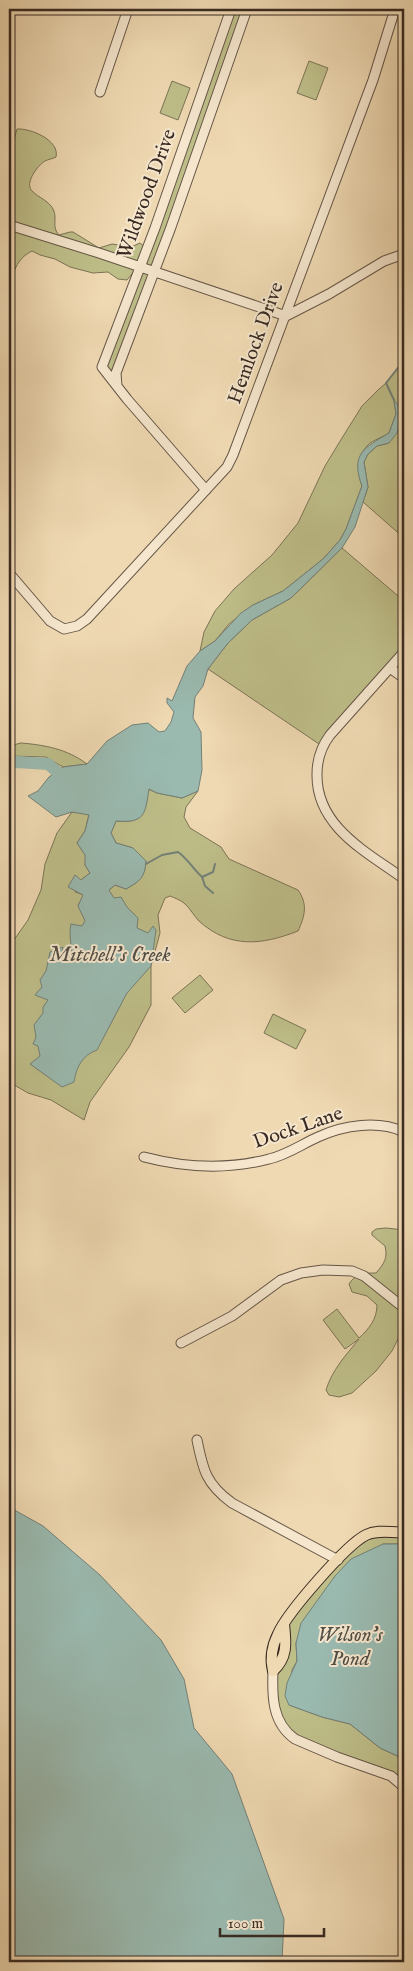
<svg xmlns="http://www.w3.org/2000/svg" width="413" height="1971" viewBox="0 0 413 1971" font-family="'IM FELL English',serif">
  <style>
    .green { fill: #bebe89; stroke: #7c7456 }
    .water { fill: #9abab0; stroke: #738178 }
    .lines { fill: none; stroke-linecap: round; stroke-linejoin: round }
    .stream { stroke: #738178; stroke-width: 2 }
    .river { stroke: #9abab0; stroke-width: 12 }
    .minor-casing { stroke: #665647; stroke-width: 11 }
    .major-casing { stroke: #392b23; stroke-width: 12 }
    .minor { stroke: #f5e6cd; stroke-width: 9 }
    .major { stroke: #efd9b2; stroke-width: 10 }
    .labels { text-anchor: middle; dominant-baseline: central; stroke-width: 4; stroke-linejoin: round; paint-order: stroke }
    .street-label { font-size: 20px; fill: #392b23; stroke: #f5e6cd }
    .water-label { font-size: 21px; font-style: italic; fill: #514f46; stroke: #f5e6cd }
  </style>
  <rect width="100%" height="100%" fill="#efd9b2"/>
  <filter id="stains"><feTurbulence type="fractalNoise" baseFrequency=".004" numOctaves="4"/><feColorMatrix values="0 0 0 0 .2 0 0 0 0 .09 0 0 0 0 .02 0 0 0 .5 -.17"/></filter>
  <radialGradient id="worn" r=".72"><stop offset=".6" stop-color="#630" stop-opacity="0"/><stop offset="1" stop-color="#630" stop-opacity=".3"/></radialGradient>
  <path class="green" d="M231,9H247L116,373L117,386L102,367Z
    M309,61L328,68L316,100L297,93Z
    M172,81L190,88L178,120L160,113Z
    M17,129C30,128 60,140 56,157C52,159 49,159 45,161C38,165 24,183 32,191C39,198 48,200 53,209C58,218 51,227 59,235L70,232H73L99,248L112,244L131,247L140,243L145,247L136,269L127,280L118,279L108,272L93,273L70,267L55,259L40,255L32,251C16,259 13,273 9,290V238H12L9,234V140H14Z
    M401,364H404V538L363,502L368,487L364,462L368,454L377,446L389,443L402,410L394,402L396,414L389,433C383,437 373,440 368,445C356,457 357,472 362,486L346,529L340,540L323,559L283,591L253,605L229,624L215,641L200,651L204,632L215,611L234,589L272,555L298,523L325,466L342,438L362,406L378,390L386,383Z
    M342,548L404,601V651L322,746L208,669L228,643L252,620L291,598Z
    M21,743C45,745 67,749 87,764L63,767L46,757L9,756V746Z
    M148,789L157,793L182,798L198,791L186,807L184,817L190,828L221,847L229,859L298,890C308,904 305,916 298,931C262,945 230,949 199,921C194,916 190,908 184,903C180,900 175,898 170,896L165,898L158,915L160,933L151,966V1005L129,1047L90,1102L84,1120L51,1100L28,1093L9,1082V947L28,920L41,890L45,864L57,833L72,812L89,814L85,831L77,843L86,855L85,865L90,873L81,880L75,892L84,895L78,905L109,890L115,885L126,889C139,882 145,876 146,861L133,848L116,843L111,833L116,821C143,824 146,813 148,789Z
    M200,975L213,990L185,1013L172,998Z
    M273,1014L306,1030L296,1049L264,1033Z
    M386,1228L404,1230V1327L392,1351L376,1371L352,1393L339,1397L329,1395L326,1390C332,1370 346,1355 359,1339L345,1349L323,1320L337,1309L359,1338C369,1329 377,1319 377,1305L367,1296L352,1292L349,1284C356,1273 364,1273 376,1273C384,1264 388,1258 385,1246L372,1235V1232L376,1229Z
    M404,1532V1544H383L335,1576L296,1643L297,1661L292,1670L289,1705L322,1717L350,1724L380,1748L404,1759V1787L398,1780L295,1739L277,1718L273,1649L294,1609L367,1535Z"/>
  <path class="water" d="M394,400L402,410L397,433L389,443L377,446L368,454L364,462L368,487L355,527L342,548L291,598L252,620L228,643L208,669L203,686L195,697L193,718L201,732L202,770L198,791L182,798L157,793L149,789C145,815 145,823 116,821L111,833L116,843L133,848L146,861C145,878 140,881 126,889L115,885L109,890L114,898L121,897L127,907L138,918L137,928L148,933L153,926L156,930L151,966L127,993L97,1050C82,1055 76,1068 74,1082L62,1087L30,1064L40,1056L38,1046L33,1044L36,1037L34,1025L43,1013V1007L48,1000L35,995L42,987L40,980L46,971L50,952L63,947L61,956L72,962C73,949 68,936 71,924L82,926L85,921L78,906L83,895L68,887L75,875L81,880L90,873L85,865V855L77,843L85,831L89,815L72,812L56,817L28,796L38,791L49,777L63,767L87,764L107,741L132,725L148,723L159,732L165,731L171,722L174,712L167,703V698L172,701L187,666L200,651L215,641L241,613L253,605L283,591L323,559L340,540L346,529L362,486C350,454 364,448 389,433L396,414Z
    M9,1507L43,1526L100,1575L161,1640L184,1679L194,1728L232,1774L284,1919L282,1962H9Z
    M383,1544H404V1759L380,1748L350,1724L322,1717L289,1705L285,1696L287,1683L297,1661L296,1643L301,1623L335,1576L351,1559Z"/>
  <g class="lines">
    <path class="stream" d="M394,400L386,383L401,364H404
      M146,864L162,855L178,852C188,859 193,869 202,877L213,872L215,864
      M202,877L205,886L213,893"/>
    <path class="river" d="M9,764L17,762L48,764L68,781"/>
    <defs>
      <path id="minor" d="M100,92L128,9
        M9,225L99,253L286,316L329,294L384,261L404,254
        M117,386L116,373L171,227L247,9
        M206,490L127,399L102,367L155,228L231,9
        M9,573L50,621L64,629L77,626L87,619L227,467L233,455L373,80L395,9
        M404,652L330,735C321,747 317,759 317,774C316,827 367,852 404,879
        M390,668L404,678
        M144,1157C186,1168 227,1170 269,1159C287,1155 302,1144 318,1137C344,1125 378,1120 404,1132
        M181,1343L232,1316L281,1280L301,1273L323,1270L352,1271L364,1276L404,1308
        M197,1440C203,1470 206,1484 232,1503L338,1560
        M273,1671C272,1696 272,1723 295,1739L337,1757L391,1776L404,1787"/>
      <path id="major" d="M284,1624C286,1643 288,1657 273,1671C270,1659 272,1646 278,1634C287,1613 346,1545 366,1535C378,1529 392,1533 404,1532"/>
    </defs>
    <use href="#minor" class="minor-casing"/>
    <use href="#major" class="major-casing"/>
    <use href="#minor" class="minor"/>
    <use href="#major" class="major"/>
  </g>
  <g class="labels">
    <g class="street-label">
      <text transform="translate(147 194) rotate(-70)">Wildwood Drive</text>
      <text transform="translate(256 343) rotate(-70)">Hemlock Drive</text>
      <text transform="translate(298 1128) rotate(-19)">Dock Lane</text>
    </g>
    <g class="water-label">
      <text x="110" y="955">Mitchell's Creek</text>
      <text x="350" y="1635">Wilson's<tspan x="350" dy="24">Pond</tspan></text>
    </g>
  </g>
  <rect width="413" height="1971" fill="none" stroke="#efd9b2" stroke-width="30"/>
  <rect x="10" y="10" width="393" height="1951" fill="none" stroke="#392b23" stroke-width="2.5"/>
  <rect x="15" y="15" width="383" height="1941" fill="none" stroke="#392b23"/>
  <path d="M220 1928v8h104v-8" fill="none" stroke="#392b23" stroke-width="2.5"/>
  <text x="228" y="1928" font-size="15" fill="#392b23" stroke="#f5e6cd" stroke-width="4" paint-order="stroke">100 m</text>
  <rect width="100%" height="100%" filter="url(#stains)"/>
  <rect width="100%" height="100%" fill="url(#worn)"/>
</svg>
